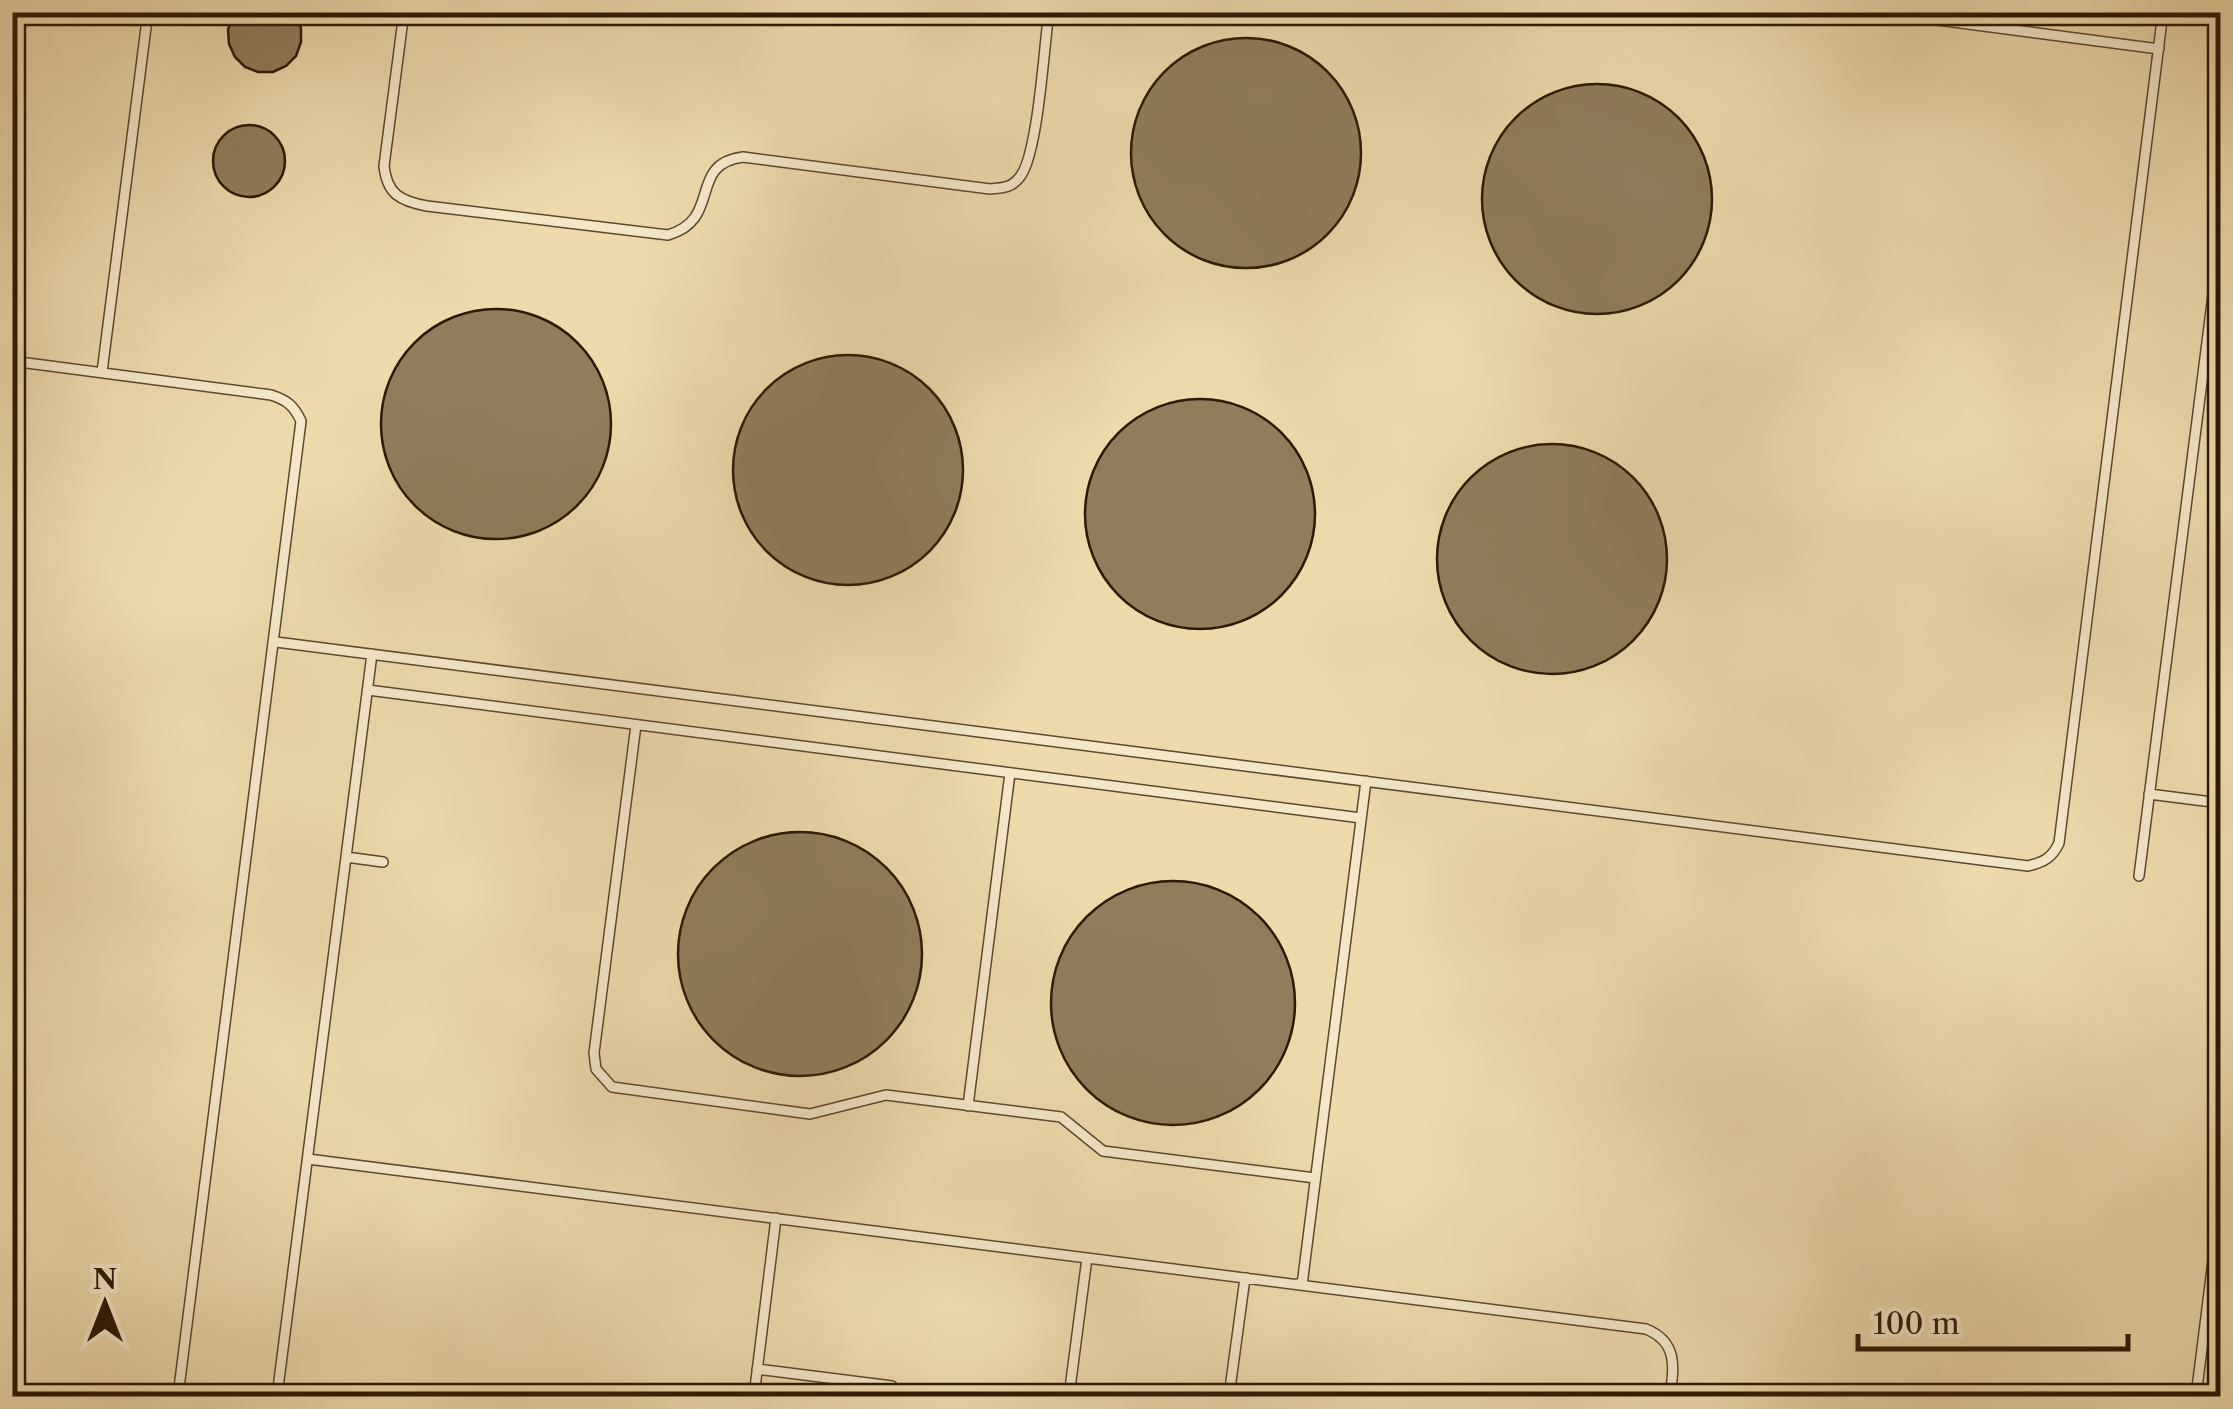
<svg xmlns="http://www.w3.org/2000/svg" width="2233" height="1409" viewBox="0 0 2233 1409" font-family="'Libre Caslon Text',serif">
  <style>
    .building { fill: #907d5c; stroke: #2c1906; stroke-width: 2.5 }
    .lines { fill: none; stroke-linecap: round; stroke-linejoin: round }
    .lane-casing { stroke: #5c492f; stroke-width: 12 }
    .lane { stroke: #f3e7c8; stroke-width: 9 }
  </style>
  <rect width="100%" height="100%" fill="#ecdaab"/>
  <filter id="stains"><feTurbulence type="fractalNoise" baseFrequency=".002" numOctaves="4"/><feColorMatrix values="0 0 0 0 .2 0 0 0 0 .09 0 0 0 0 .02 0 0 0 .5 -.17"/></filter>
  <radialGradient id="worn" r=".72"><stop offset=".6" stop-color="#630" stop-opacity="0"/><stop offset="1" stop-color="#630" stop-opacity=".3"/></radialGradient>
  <path class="building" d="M237,12H294L301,28V42L296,56L286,66L273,72H258L245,67L235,57L229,44L228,29Z
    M1131 153a115 115 0 1 1 230 0a115 115 0 1 1-230 0Z
    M1482 199a115 115 0 1 1 230 0a115 115 0 1 1-230 0Z
    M213 161a36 36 0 1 1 72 0a36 36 0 1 1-72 0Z
    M381 424a115 115 0 1 1 230 0a115 115 0 1 1-230 0Z
    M733 470a115 115 0 1 1 230 0a115 115 0 1 1-230 0Z
    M1085 514a115 115 0 1 1 230 0a115 115 0 1 1-230 0Z
    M1437 559a115 115 0 1 1 230 0a115 115 0 1 1-230 0Z
    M678 954a122 122 0 1 1 244 0a122 122 0 1 1-244 0Z
    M1051 1003a122 122 0 1 1 244 0a122 122 0 1 1-244 0Z"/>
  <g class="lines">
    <defs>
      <path id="lane" d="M404,12L384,166C387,194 400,201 427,206L668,235C723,219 687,164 743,157L990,189C1002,188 1011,188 1019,178C1038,158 1044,45 1049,12
        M1877,12L2159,49
        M12,361L271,395C287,400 294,406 301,421L178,1396
        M102,372L148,12
        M276,642L2028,866C2044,862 2052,858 2059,843L2163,12
        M368,690L1361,818
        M636,725L594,1053L596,1069L612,1087L810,1114L886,1095L1061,1117L1103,1151L1315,1178
        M2149,794L2220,803
        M346,857L383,862
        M2139,876L2220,240
        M968,1106L1010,773
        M308,1159L1646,1329C1678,1342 1674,1367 1670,1396
        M1297,1284L1302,1285L1366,781
        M757,1369L892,1386
        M277,1396L372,654
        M754,1396L776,1218
        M1069,1396L1087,1258
        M1229,1396L1245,1278H1247
        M2196,1396L2220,1205"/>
    </defs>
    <use href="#lane" class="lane-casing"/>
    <use href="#lane" class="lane"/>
  </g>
  <rect width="2233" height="1409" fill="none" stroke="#ecdaab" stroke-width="50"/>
  <rect x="15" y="15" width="2203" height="1379" fill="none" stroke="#2c1906" stroke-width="5"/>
  <rect x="25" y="25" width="2183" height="1359" fill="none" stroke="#2c1906" stroke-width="2.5"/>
  <g transform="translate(105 1304)" stroke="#f3e7c8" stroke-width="8" paint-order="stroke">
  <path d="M0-8L18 38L0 25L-18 38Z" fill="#2c1906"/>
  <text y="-15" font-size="28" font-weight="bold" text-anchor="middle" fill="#2c1906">N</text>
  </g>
  <path d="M1858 1334v15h270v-15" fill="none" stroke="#2c1906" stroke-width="5"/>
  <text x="1873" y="1334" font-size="30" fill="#2c1906" stroke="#f3e7c8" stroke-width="8" paint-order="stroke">100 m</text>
  <rect width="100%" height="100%" filter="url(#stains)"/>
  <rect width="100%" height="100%" fill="url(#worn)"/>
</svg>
